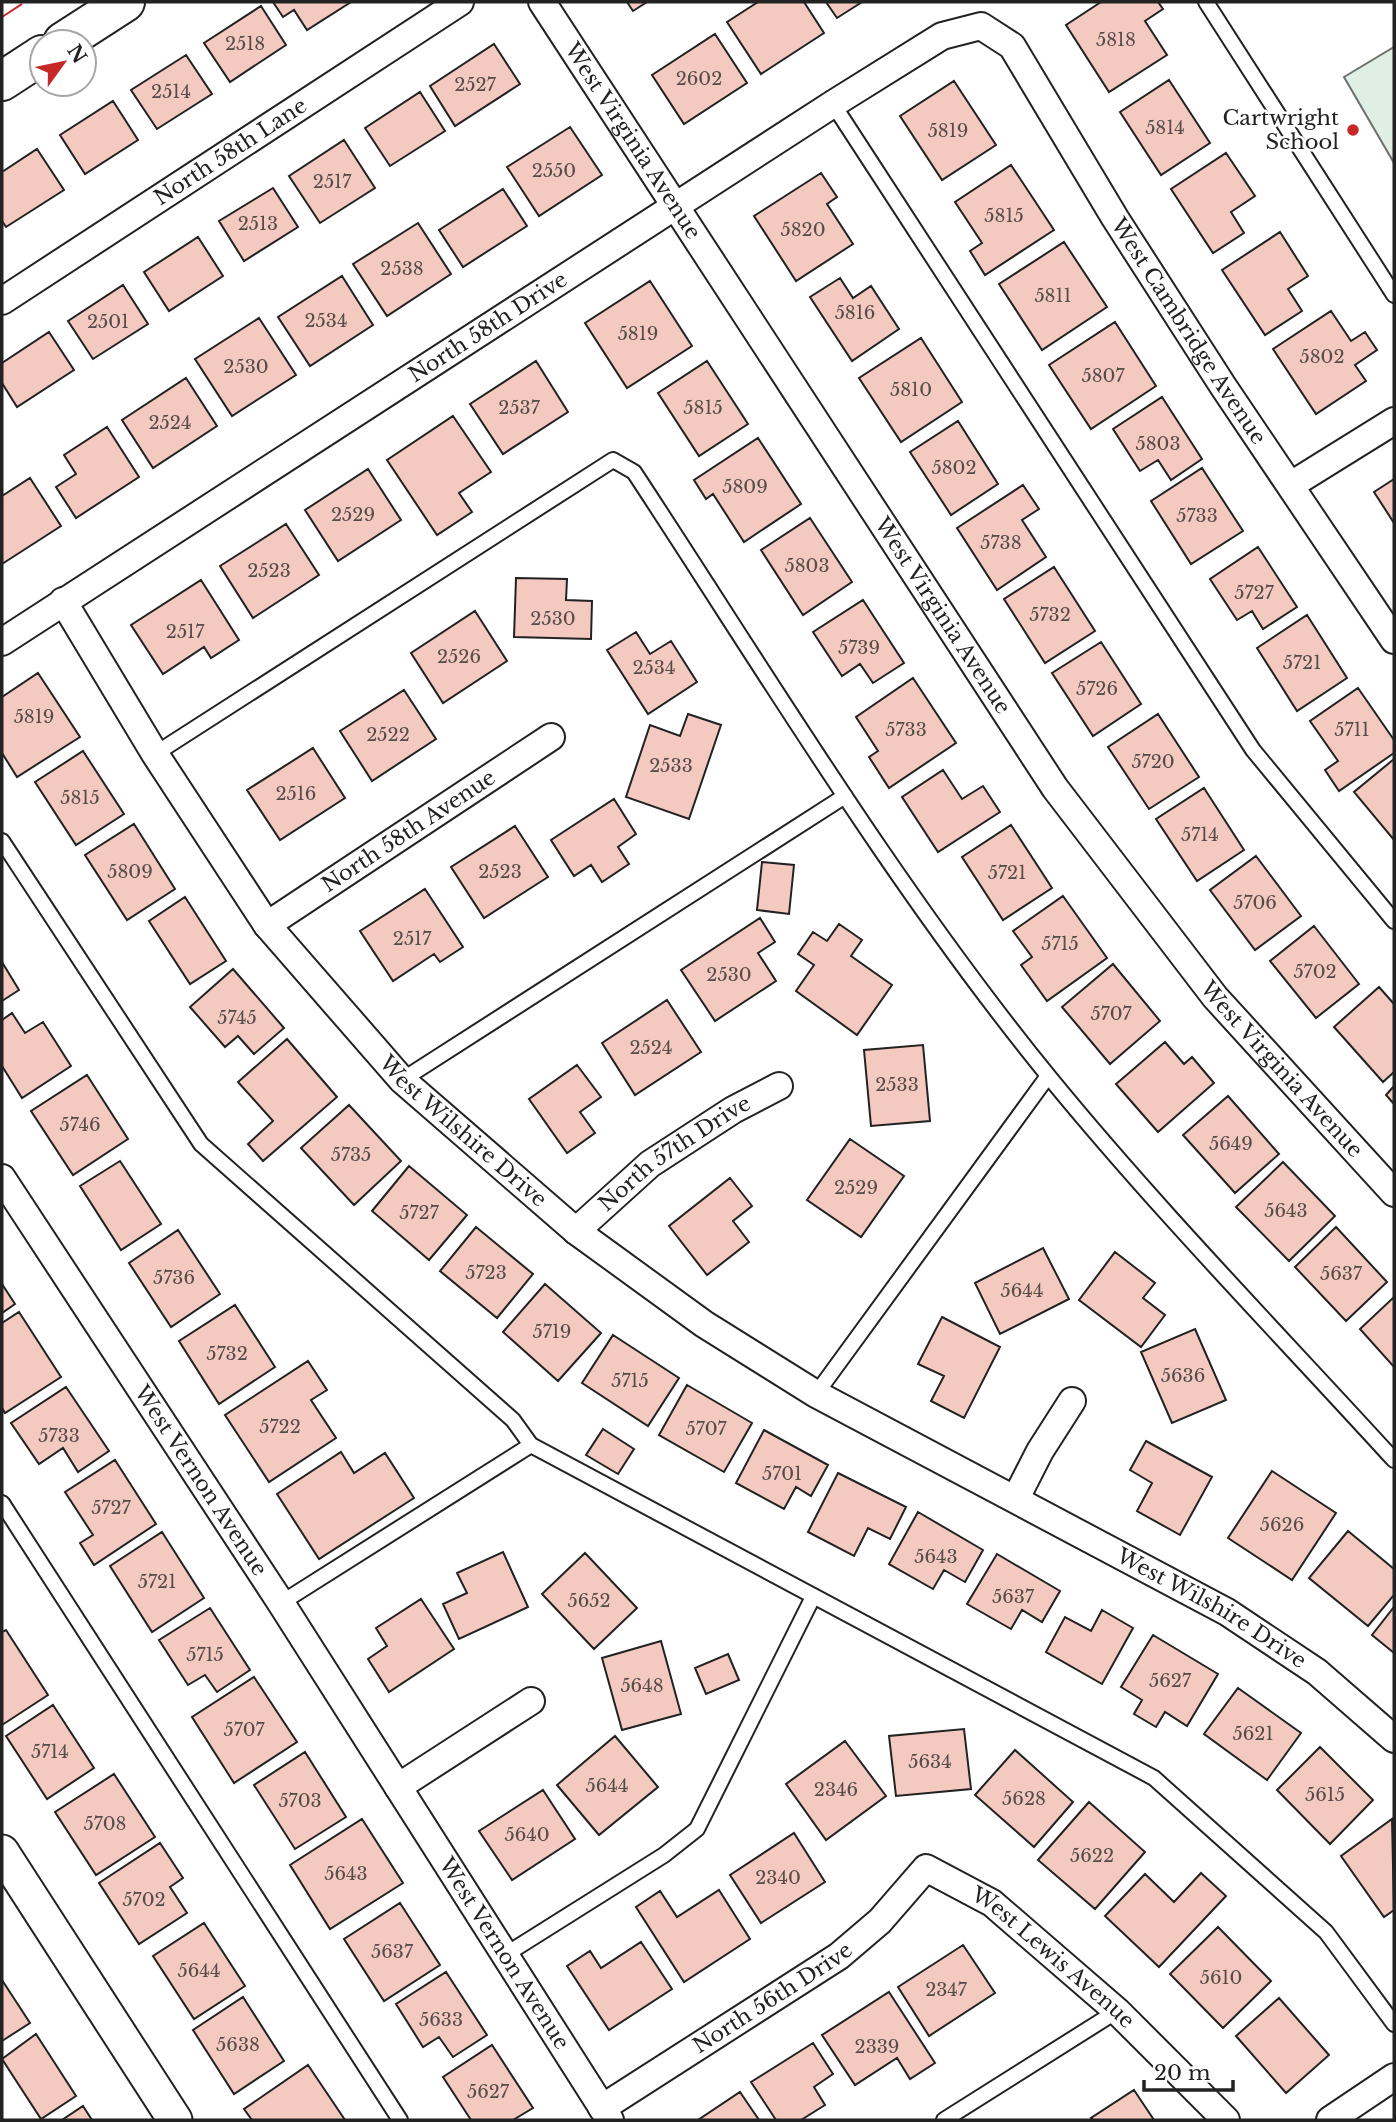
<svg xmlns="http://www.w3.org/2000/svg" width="1396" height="2122" viewBox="0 0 1396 2122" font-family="'Libre Baskerville',serif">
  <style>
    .green { fill: #e0efe3; stroke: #6f6f6f; stroke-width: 2 }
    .building { fill: #f3c9c0; stroke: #222; stroke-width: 2 }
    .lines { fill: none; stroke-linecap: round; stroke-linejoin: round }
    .service-casing { stroke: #222; stroke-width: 18 }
    .minor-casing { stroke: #222; stroke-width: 30 }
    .tertiary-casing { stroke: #222; stroke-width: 37 }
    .secondary-casing { stroke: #222; stroke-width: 42 }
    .service { stroke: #fff; stroke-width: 14 }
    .minor { stroke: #fff; stroke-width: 26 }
    .tertiary { stroke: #fff; stroke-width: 33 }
    .secondary { stroke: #fff; stroke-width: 38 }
    .power { stroke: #c62828; stroke-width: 2; stroke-dasharray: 24 5 3.5 5; stroke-linecap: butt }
    .poi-dot { fill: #c62828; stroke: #fff; stroke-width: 2.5 }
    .labels { text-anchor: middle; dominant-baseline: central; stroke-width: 5; stroke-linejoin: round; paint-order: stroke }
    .number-label { font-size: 18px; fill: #564c4a }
    .poi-label { font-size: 21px; fill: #222; stroke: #fff; text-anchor: end }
    .street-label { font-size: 21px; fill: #222; stroke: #fff }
  </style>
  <rect width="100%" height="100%" fill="#fff"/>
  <path class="green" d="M1394,47V163L1344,77Z"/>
  <path class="building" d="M273,2H351L307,30L294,10L283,17Z
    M627,2H647L633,11Z
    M758,2H804L824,33L761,74L727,22Z
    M826,2H862L837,18Z
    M1101,2H1158L1163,9L1145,21L1167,55L1109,92L1066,25Z
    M261,6L286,45L230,82L204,43Z
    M715,34L747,83L684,124L652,75Z
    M494,44L520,84L455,126L430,86Z
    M186,55L212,94L157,129L131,90Z
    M1169,80L1210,143L1161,175L1120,112Z
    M954,81L996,145L942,180L900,116Z
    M420,92L445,131L390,166L365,128Z
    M113,101L138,140L85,174L60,135Z
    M570,127L602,175L539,216L507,167Z
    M344,140L375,188L320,223L289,176Z
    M37,149L64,190L6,227L2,221V172Z
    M1226,153L1255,196L1231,212L1244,233L1213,253L1171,189Z
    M1011,165L1054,230L985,275L970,251L982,243L955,202Z
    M821,173L837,197L827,204L853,244L796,281L754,216Z
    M273,188L298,227L244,261L219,221Z
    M503,189L527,226L463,267L439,230Z
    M418,223L451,274L387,316L353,264Z
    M1280,232L1308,276L1288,289L1302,311L1265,335L1222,270Z
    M198,237L223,276L169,311L144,272Z
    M1064,242L1107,307L1042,350L999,284Z
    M342,276L373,325L310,366L278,317Z
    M840,278L853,298L871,286L899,329L852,361L810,297Z
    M650,281L692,346L627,388L585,323Z
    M123,285L148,324L93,359L68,321Z
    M1331,311L1351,341L1365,332L1377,350L1355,365L1366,381L1316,414L1273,349Z
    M259,318L296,375L232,416L195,359Z
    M1115,322L1156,386L1091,429L1049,365Z
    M49,332L74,370L17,407L2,383V363Z
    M921,338L962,402L901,442L859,378Z
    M536,361L568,412L503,454L470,404Z
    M707,361L748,424L699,456L658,393Z
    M186,378L217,426L153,468L122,420Z
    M1162,397L1202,459L1171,480L1158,460L1140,471L1113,429Z
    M453,416L491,472L459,493L472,512L437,535L387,460Z
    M958,421L998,484L951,515L910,452Z
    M107,427L139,477L76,518L56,487L76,474L64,455Z
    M758,438L801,504L744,542L713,494L706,499L694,480Z
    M1202,468L1243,531L1191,564L1151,501Z
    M368,469L401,520L338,561L305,510Z
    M30,478L61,526L2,564V496Z
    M1394,479V523L1374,492Z
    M1023,485L1039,509L1022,520L1046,557L997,590L957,528Z
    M810,518L852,582L803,615L761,550Z
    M286,524L319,575L253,618L220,566Z
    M1258,547L1297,607L1263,629L1252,611L1237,620L1210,579Z
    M1054,567L1095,631L1045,663L1004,599Z
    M516,578L567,579L566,600L592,601L591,639L514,637Z
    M201,580L239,640L211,658L204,647L163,674L131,625Z
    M863,600L904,663L873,683L860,664L842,676L813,632Z
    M475,611L507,661L443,703L411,653Z
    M1307,615L1347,678L1297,711L1257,648Z
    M636,632L650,654L671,641L697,682L648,714L607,650Z
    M1101,642L1141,704L1093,736L1052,673Z
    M38,673L80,737L17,777L2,753V697Z
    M913,678L956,743L889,788L869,757L878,751L856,717Z
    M1358,688L1394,740V753L1339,791L1325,770L1338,761L1310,721Z
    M404,690L436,739L372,781L340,731Z
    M688,714L721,725L689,819L626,797L650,725L680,736Z
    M1158,714L1199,777L1149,809L1108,747Z
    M313,748L345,798L280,840L247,790Z
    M83,751L124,814L76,845L35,782Z
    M1394,759V840L1354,792Z
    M943,770L962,799L983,786L1000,812L938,852L902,797Z
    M1204,788L1244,850L1197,881L1156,819Z
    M614,799L636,834L618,847L629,864L602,882L591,865L574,876L551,840Z
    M134,824L175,889L127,920L85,855Z
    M1011,825L1052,888L1003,920L962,857Z
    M515,826L548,877L484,918L451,867Z
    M1256,856L1301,916L1255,950L1210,890Z
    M762,862L794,865L789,914L757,910Z
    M425,889L463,947L440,962L434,954L393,981L360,931Z
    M1063,896L1107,958L1047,1001L1021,965L1032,957L1013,931Z
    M185,897L226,961L190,984L149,921Z
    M760,918L775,942L758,953L776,981L715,1021L681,970Z
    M839,924L862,940L851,956L892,985L857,1035L796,991L814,965L798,954L813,932L827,941Z
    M1314,926L1359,984L1316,1018L1270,961Z
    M2,962L19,990L2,1001Z
    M1113,964L1160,1021L1110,1064L1062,1007Z
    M233,969L284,1028L254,1054L238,1036L225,1047L190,1007Z
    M1379,987L1394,1004V1072L1383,1082L1334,1027Z
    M667,1000L701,1052L635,1095L602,1043Z
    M12,1013L25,1033L43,1022L71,1066L22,1098L2,1066V1020Z
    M287,1039L337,1097L263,1161L248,1144L273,1121L238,1082Z
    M1165,1042L1184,1064L1192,1057L1214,1083L1158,1132L1116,1084Z
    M923,1045L930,1121L871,1126L864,1050Z
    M577,1065L601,1097L580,1112L595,1133L567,1153L529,1099Z
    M87,1075L128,1139L73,1175L31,1111Z
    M1394,1086V1104L1386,1095Z
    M1228,1096L1279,1154L1235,1193L1183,1135Z
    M349,1105L401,1161L354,1205L301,1148Z
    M850,1139L904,1176L861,1237L807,1200Z
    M120,1161L161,1224L121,1250L80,1186Z
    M1283,1162L1335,1216L1289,1261L1236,1207Z
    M409,1166L467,1215L429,1260L372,1211Z
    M730,1178L752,1206L733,1221L749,1242L707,1275L669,1226Z
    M476,1227L533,1274L497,1318L440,1271Z
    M1336,1227L1387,1282L1346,1321L1295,1267Z
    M178,1230L220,1294L171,1327L129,1263Z
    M1043,1248L1069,1299L1000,1334L975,1283Z
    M1115,1252L1155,1283L1143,1298L1165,1315L1141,1347L1079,1300Z
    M2,1284L15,1304L2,1313Z
    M545,1284L601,1333L558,1381L503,1332Z
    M1394,1297V1367L1360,1329Z
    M235,1305L275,1367L219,1404L179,1341Z
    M19,1312L61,1377L5,1413L2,1408V1323Z
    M942,1317L1000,1347L964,1418L931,1401L944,1376L918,1364Z
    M1195,1329L1226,1400L1172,1423L1141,1352Z
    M613,1335L679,1378L648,1426L582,1383Z
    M308,1361L327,1390L311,1400L336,1438L269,1482L225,1415Z
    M687,1385L752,1423L724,1472L659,1435Z
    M66,1387L109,1451L78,1472L63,1448L39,1464L11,1423Z
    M603,1429L634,1449L618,1474L586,1455Z
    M764,1430L828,1465L811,1496L796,1487L784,1509L736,1483Z
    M1146,1441L1212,1477L1180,1535L1137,1511L1152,1483L1130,1470Z
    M341,1452L354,1473L385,1453L414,1498L319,1559L277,1494Z
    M115,1460L156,1524L94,1565L80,1543L93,1535L65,1492Z
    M1272,1471L1336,1513L1292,1580L1228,1538Z
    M838,1473L906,1507L890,1539L868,1528L854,1556L808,1532Z
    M918,1512L983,1550L965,1582L944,1570L933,1589L889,1564Z
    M1348,1531L1394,1569V1595L1368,1626L1309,1578Z
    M162,1532L204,1598L152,1632L110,1566Z
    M503,1552L528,1607L459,1639L443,1604L467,1593L457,1573Z
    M585,1553L637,1608L594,1649L542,1594Z
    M997,1554L1060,1591L1042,1622L1022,1610L1011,1629L967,1604Z
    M421,1599L454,1649L389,1692L368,1659L387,1646L376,1628Z
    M1394,1607V1653L1372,1635Z
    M210,1608L250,1670L217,1692L205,1675L188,1685L159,1640Z
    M1102,1610L1133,1628L1102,1684L1046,1652L1065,1617L1091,1631Z
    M6,1630L48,1695L2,1725V1632Z
    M1153,1635L1218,1674L1187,1726L1165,1712L1156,1727L1134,1714L1142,1700L1121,1687Z
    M661,1641L681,1714L622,1730L602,1658Z
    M728,1654L739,1680L706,1694L695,1668Z
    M254,1677L297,1742L234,1783L192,1717Z
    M1238,1688L1301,1733L1267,1780L1204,1734Z
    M53,1705L94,1768L47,1799L6,1736Z
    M964,1729L971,1789L896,1796L889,1736Z
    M615,1736L658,1787L599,1835L557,1785Z
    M845,1741L886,1796L826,1840L786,1784Z
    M1320,1747L1373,1800L1330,1844L1277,1790Z
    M1015,1750L1073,1802L1034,1847L975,1795Z
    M305,1752L346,1817L295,1849L254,1785Z
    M114,1774L155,1837L96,1875L55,1812Z
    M543,1790L575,1839L512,1880L479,1831Z
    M1089,1802L1145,1852L1095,1909L1038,1860Z
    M362,1819L403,1883L330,1929L290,1865Z
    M1392,1819L1394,1910L1384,1917L1341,1856Z
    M794,1833L825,1882L761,1923L730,1875Z
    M160,1843L183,1878L170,1887L187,1913L139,1944L99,1883Z
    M1201,1873L1226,1896L1159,1967L1105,1916L1145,1874L1174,1902Z
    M719,1890L750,1939L684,1982L636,1907L660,1891L677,1917Z
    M400,1903L440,1965L384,2001L344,1939Z
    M204,1923L245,1986L194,2019L153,1956Z
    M1218,1927L1271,1981L1223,2028L1170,1974Z
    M641,1942L672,1989L609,2030L567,1966L590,1951L601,1968Z
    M963,1945L995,1993L929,2036L898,1987Z
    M446,1972L487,2035L453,2057L439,2037L423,2047L396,2004Z
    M2,1980L30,2023L2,2041Z
    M889,1992L935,2063L910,2079L897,2058L855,2085L822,2035Z
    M243,1997L284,2061L234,2094L193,2030Z
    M1279,1998L1329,2055L1286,2093L1236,2036Z
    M36,2034L76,2096L41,2119L2,2059Z
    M813,2043L833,2074L814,2087L825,2105L801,2120H776L751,2082Z
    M492,2045L533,2108L513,2120H471L443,2077Z
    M308,2065L345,2120H252L244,2109Z
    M1134,2090L1154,2120H1093L1091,2118Z
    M740,2092L759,2120H698Z
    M83,2106L92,2120H62Z"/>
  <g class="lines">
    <defs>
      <path id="service" d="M1206,2L1394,295
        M833,104L1253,750L1394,921
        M155,754L613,460L634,472C768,676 895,888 1050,1078C1158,1210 1279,1334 1394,1460
        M2,841L201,1144L513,1420L531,1445L1154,1778L1326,1932L1394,2024
        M402,1080L845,796
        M816,1394L1048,1076
        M2,1503L400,2120
        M281,1603L531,1445
        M505,1955L664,1855L697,1829L813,1597
        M944,2120L1117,2011"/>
      <g id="minor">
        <path id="s1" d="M542,2L1055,788L1215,997L1394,1193"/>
        <path id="s2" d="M2,301L460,2"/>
        <path d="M1291,485L1394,421"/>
        <path id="s3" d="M63,601L155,754L267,925L402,1080L576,1231L704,1324L816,1394L1227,1612L1317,1672L1394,1739"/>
        <path id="s4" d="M2,642L833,104L942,36L981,26L1012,46L1115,218L1223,386L1394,640"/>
        <path id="s5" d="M267,925L551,737"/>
        <path id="s6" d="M2,1178L281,1603L610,2120"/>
        <path id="s7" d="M576,1231L650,1164L733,1110L779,1086"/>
        <path d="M1016,1498L1040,1451L1072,1401"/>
        <path d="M398,1787L531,1701"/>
        <path id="s8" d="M602,2108L839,1956L880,1921L926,1868L992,1903L1117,2011L1226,2120"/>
        <path d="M1330,2120L1394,2077"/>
      </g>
      <path id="tertiary" d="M2,1852L175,2120"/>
      <path id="secondary" d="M63,42L125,2
        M2,81L42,55"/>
    </defs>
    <use href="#service" class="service-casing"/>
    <use href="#minor" class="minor-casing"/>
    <use href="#tertiary" class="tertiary-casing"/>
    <use href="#secondary" class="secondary-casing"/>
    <use href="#service" class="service"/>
    <use href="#minor" class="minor"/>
    <use href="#tertiary" class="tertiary"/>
    <use href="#secondary" class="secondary"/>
    <path class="power" d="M2,17L25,2"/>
  </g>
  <circle class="poi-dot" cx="1353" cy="130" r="7"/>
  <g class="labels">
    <g class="number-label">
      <text x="1116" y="40">5818</text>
      <text x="245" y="44">2518</text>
      <text x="699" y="79">2602</text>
      <text x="475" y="85">2527</text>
      <text x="171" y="92">2514</text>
      <text x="1165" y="128">5814</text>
      <text x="948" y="131">5819</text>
      <text x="554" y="171">2550</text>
      <text x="332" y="182">2517</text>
      <text x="1004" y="216">5815</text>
      <text x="258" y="224">2513</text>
      <text x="803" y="230">5820</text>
      <text x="402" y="269">2538</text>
      <text x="1053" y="296">5811</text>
      <text x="855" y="313">5816</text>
      <text x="326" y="321">2534</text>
      <text x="108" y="322">2501</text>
      <text x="638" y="334">5819</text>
      <text x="1322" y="357">5802</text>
      <text x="246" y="367">2530</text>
      <text x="1103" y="376">5807</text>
      <text x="911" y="390">5810</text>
      <text x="519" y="408">2537</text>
      <text x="703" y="408">5815</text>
      <text x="170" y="423">2524</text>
      <text x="1158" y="444">5803</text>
      <text x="954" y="468">5802</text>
      <text x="745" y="487">5809</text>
      <text x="353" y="515">2529</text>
      <text x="1197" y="516">5733</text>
      <text x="1001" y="543">5738</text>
      <text x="807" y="566">5803</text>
      <text x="269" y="571">2523</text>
      <text x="1254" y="593">5727</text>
      <text x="1050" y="615">5732</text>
      <text x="553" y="619">2530</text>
      <text x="185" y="632">2517</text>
      <text x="859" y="648">5739</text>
      <text x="459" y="657">2526</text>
      <text x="1302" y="663">5721</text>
      <text x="654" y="668">2534</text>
      <text x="1097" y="689">5726</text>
      <text x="34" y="717">5819</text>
      <text x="906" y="730">5733</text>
      <text x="1352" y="730">5711</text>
      <text x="388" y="735">2522</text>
      <text x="1153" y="762">5720</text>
      <text x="671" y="766">2533</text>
      <text x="296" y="794">2516</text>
      <text x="80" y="798">5815</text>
      <text x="1200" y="835">5714</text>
      <text x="130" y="872">5809</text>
      <text x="500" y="872">2523</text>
      <text x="1007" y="873">5721</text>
      <text x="1255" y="903">5706</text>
      <text x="412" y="939">2517</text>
      <text x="1060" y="944">5715</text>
      <text x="1315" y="972">5702</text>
      <text x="729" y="975">2530</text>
      <text x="1111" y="1014">5707</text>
      <text x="237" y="1018">5745</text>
      <text x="651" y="1048">2524</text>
      <text x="897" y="1085">2533</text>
      <text x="80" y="1125">5746</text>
      <text x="1231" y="1144">5649</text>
      <text x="351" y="1155">5735</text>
      <text x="856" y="1188">2529</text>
      <text x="1286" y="1211">5643</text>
      <text x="419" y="1213">5727</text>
      <text x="486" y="1273">5723</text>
      <text x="1341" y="1274">5637</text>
      <text x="174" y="1278">5736</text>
      <text x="1022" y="1291">5644</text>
      <text x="552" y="1332">5719</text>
      <text x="227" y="1354">5732</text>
      <text x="1183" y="1376">5636</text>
      <text x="630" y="1381">5715</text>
      <text x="280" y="1427">5722</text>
      <text x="706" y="1429">5707</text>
      <text x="59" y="1436">5733</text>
      <text x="782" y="1474">5701</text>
      <text x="111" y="1508">5727</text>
      <text x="1282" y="1525">5626</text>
      <text x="936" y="1557">5643</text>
      <text x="157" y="1582">5721</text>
      <text x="1013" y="1597">5637</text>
      <text x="589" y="1601">5652</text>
      <text x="205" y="1655">5715</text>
      <text x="1170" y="1681">5627</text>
      <text x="642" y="1686">5648</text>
      <text x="244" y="1730">5707</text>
      <text x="1253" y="1734">5621</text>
      <text x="50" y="1752">5714</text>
      <text x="930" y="1762">5634</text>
      <text x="607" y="1786">5644</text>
      <text x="836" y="1790">2346</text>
      <text x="1325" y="1795">5615</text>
      <text x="1024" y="1799">5628</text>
      <text x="300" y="1801">5703</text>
      <text x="105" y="1824">5708</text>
      <text x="527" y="1835">5640</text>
      <text x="1092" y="1856">5622</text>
      <text x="346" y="1874">5643</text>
      <text x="778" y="1878">2340</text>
      <text x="144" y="1900">5702</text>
      <text x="392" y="1952">5637</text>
      <text x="199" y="1971">5644</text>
      <text x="1221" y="1978">5610</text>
      <text x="946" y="1990">2347</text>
      <text x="441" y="2020">5633</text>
      <text x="238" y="2045">5638</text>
      <text x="877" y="2047">2339</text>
      <text x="488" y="2092">5627</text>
    </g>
    <g class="poi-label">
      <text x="1339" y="118">Cartwright<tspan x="1339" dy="24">School</tspan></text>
    </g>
    <g class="street-label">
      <text stroke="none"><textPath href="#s1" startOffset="166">West Virginia Avenue</textPath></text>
      <text stroke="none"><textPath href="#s2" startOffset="273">North 58th Lane</textPath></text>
      <text stroke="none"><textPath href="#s4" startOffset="579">North 58th Drive</textPath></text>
      <text stroke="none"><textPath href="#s4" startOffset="1531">West Cambridge Avenue</textPath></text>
      <text stroke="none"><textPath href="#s1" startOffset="733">West Virginia Avenue</textPath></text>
      <text stroke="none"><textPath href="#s5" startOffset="170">North 58th Avenue</textPath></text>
      <text stroke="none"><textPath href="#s1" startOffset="1300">West Virginia Avenue</textPath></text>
      <text stroke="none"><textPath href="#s3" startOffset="668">West Wilshire Drive</textPath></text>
      <text stroke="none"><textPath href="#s7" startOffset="126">North 57th Drive</textPath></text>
      <text stroke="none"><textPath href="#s6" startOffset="362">West Vernon Avenue</textPath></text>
      <text stroke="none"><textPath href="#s3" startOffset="1559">West Wilshire Drive</textPath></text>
      <text stroke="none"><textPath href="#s6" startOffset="924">West Vernon Avenue</textPath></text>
      <text stroke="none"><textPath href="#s8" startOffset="562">West Lewis Avenue</textPath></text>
      <text stroke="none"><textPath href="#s8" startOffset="203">North 56th Drive</textPath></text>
    </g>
  </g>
  <rect width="1396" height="2122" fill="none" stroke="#222222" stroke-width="7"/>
  <g transform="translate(63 63) rotate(57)"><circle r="33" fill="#ffffff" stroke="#a7a7a7" stroke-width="2"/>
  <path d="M0-5L12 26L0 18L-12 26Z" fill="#c62828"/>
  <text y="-10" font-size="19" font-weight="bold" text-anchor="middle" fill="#222222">N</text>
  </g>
  <path d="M1144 2080v10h89v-10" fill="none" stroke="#222222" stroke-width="3.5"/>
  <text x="1154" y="2080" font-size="21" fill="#222222" stroke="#ffffff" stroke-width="5" paint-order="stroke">20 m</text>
</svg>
